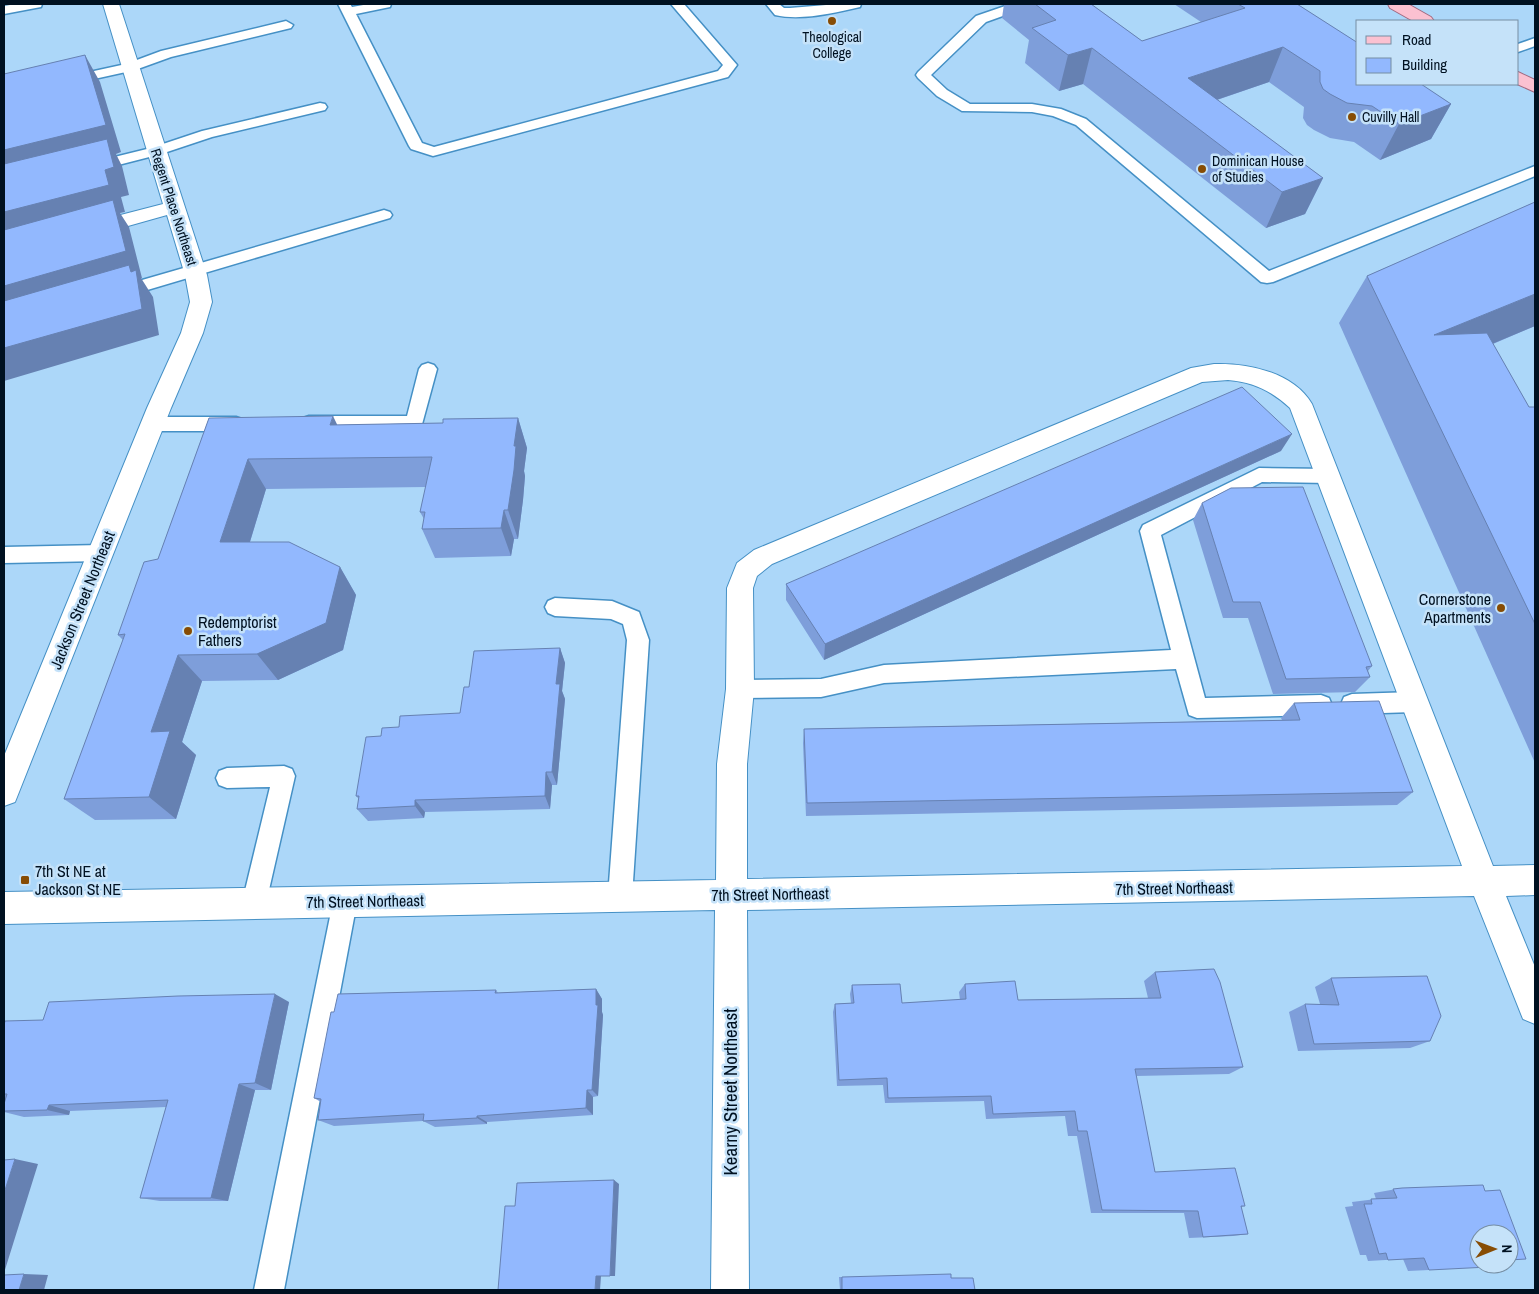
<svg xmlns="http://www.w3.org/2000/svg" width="1539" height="1294" viewBox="0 0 1539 1294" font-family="'Archivo Narrow',sans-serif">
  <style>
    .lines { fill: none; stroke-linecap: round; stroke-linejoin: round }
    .lane-casing { stroke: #4590c5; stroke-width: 3 }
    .street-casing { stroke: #4590c5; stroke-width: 2 }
    .primary-casing { stroke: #a16980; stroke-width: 2 }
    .lane { fill: #fff; fill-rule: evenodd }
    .street { fill: #fff; fill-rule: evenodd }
    .primary { fill: #fbc1d1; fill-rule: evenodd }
    .wall { fill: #7e9eda }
    .shaded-wall { fill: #6681b2 }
    .building { fill: #92b8fe; stroke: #6681b2 }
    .poi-dot { fill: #874c04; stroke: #c5e2f9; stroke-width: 2 }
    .labels { text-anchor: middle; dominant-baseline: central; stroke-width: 5; stroke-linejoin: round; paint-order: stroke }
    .far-poi-label { font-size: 14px; fill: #001121; stroke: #c5e2f9; text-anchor: start }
    .far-street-label { font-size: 14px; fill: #001121; stroke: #c5e2f9 }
    .poi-label { font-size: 16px; fill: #001121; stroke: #c5e2f9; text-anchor: start }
    .street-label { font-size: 16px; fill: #001121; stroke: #c5e2f9 }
    .near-street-label { font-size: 19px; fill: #001121; stroke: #c5e2f9 }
  </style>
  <rect width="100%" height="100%" fill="#acd7f9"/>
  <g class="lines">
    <defs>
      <path id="lane" d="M16,4H42L41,7L4,14V6Z
        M338,4H350L352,7L369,4H391L390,7L356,14L422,143L434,147L718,71L723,65L671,4H684L737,65L728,77L433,156L411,149L409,146Z
        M766,4H779L784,8H790L838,4H861L860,7C834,13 801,21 775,15Z
        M1011,4H1029L1028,7L986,22L931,75L947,90L970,104H1032L1061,109L1086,119L1269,271L1530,168L1535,166V176L1273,282L1267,283L1261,282L1076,125L1053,116L1032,112L962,111L937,96L918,78L916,75L918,72L976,16Z
        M286,21L293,25L291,28L171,57L135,70L67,85L60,81L62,78L126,64L161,51Z
        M1535,38V46L1518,52V44Z
        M320,103L325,104L327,107L325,110L212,137L161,154L91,172L86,170L83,167L86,164L151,148L202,131Z
        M384,210L390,212L392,215L390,218L117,299L111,297L109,293L111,289Z
        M428,363L434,365L437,369L421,428L415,430H309L303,428L300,423L303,418L309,416H407L419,369L422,365Z
        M154,417H236L242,419L245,424L242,429L236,431H154L148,429L145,424L148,419Z
        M1259,468L1329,469L1336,471L1339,476L1336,481L1329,483L1262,482L1161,535L1205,698L1321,695L1329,698L1332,705L1329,712L1321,715L1197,718L1189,715L1176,669L884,683L821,697L740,698L732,696L729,689L732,682L740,680L821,679L884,665L1171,650L1140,531L1143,525Z
        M101,545L108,547L111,553L108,559L101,561L4,563V547Z
        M555,598L612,601L639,612L649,640L632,897L629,905L620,909L611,905L608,897L627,640L623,624L611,619L555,616L548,613L545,607L548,601Z
        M1414,692L1422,695L1425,702L1422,709L1414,712L1352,714L1344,711L1341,704L1344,697L1352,694Z
        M284,766L292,769L295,776L266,903L263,912L254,915L245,912L242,903L270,787L227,788L219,785L216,778L219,771L227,768Z
        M345,890L354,894L357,902L284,1290H254L333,902L336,894Z"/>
      <path id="street" d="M103,4H119L207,275L212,302L203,333L171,408L19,792L15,802L4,806V756L147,408L181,333L190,302L185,275L167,215L89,237L82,235L79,230L82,225L163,204Z
        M1214,364C1248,363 1293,372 1312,404L1493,866L1535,865V895L1506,896L1535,967V1024L1523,1019L1474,896L747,910L749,1290H711L715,910L4,924V892L716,880L717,764L726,689L727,588L737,563L754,550L1191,368ZM1228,380C1254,382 1271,391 1290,408L1462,866L747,879V764L754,689L753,588L757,576L772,564L1202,382Z"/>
      <path id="primary" d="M1388,4H1408L1431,17L1434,21H1413L1390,8Z
        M1518,72L1535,80V92L1517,84Z"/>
    </defs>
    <use href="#lane" class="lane-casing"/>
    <use href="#street" class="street-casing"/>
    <use href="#primary" class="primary-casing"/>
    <use href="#lane" class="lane"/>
    <use href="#street" class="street"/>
    <use href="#primary" class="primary"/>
  </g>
  <path class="wall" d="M1004,4H1091L1142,41L1201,22L1174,4H1297L1451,104L1431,139L1380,160L1354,142L1330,138L1314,130L1307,125L1303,118L1304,107L1269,82L1217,100L1323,178L1305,214L1266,228L1083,84L1059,91L1025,63L1029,40L1002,18Z
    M1535,202V326L1493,344L1529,407H1535V763L1339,323L1367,276Z
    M209,418L337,425L443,423L518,418L527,448L524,471L525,476L523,500L518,539H514L511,556L435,558L422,529L424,519L420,512L426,487L266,489L250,542L340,567L356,595L343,650L278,680L202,681L182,742L196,755L176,819L95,820L64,799L123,640L118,635L158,559Z
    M1281,451L824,660L786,600V584Z
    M1202,503L1372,666L1368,671L1370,677L1355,692L1273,694L1248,618H1223L1193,520Z
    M560,648L565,663L562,691L565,699L557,785H552L550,809L425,812L424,818L368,821L357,809L359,799L356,796L381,736L399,727L460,713L469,687Z
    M1294,703L1413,792L1397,805L806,816L803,743L804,729L1282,720L1281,718Z
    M1155,972L1243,1067L1229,1074L1136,1076L1155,1172L1245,1206L1241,1207L1248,1234L1233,1236L1189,1238L1184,1213H1091L1077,1136H1068L1065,1116L986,1119L984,1101L885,1103L883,1085L837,1086L833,1012L835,1004L851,1003L850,994L852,985L902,1003L960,1000L959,992L965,984L1018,1000L1148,998L1144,981Z
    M1331,978L1430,1041L1410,1048L1298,1051L1289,1012L1305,1004H1320L1315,987Z
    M596,989L602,999V1012L603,1015L598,1096L593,1097V1115L487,1122V1124L435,1127L423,1121L334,1126L318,1120L321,1102L314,1098L496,990L498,993Z
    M289,1002L271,1090H255L228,1201H160L140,1198L166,1107L70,1111L69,1115L24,1117L4,1112V1104L5,1100H4V1025L43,1020Z
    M1402,1188L1485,1191L1509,1234L1429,1270L1408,1271L1403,1259L1368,1261L1366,1255H1360L1345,1207L1353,1206L1352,1202L1376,1199L1374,1193Z
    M839,1277L951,1278L975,1290H840Z"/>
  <path class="shaded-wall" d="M1283,47L1269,82L1178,113L1188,78Z
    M1092,48L1083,84L1059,91L1068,55Z
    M85,55L100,82L121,152L116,154L122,166L129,195L121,197L125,212L120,213L129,227L142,278H141L153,297L159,335L4,381V150Z
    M1451,104L1431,139L1380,160L1399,124Z
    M1323,178L1305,214L1266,228L1282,192Z
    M1535,294V326L1415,376L1434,335Z
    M333,416L348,447L330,425Z
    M518,418L527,448L524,471L525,476L523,500L518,539L508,510L514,446Z
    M1292,434L1281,451L824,660L825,644Z
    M248,459L266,489L241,571L220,542Z
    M504,510L514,539L511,556L501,528Z
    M340,567L356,595L343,650L278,680L257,654Z
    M560,648L565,663L562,691L565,699L557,785L552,772L556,684Z
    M178,655L202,681L182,742L196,755L176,819L149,797L151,732Z
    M546,772L552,785L550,809L545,796Z
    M415,800L425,812L424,818L415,806Z
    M596,989L602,999V1012L603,1015L598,1096L592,1090Z
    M275,994L289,1002L271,1090L255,1083Z
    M239,1084L255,1090L228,1201L211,1198Z
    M587,1090L593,1097V1115L586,1108Z
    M49,1105L70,1111L69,1115L47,1110Z
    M477,1116L487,1122V1124L477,1118Z
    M15,1159L38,1164L4,1273V1193Z
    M614,1180L619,1184L615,1276H610Z
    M24,1274L48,1275L44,1290H19Z
    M596,1276H601L600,1290H595Z"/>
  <path class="building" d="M1035,4H1091L1142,41L1245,8L1238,4H1297L1358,43V84H1421L1451,104L1399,124L1372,106L1347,103L1330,94L1323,89L1320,82V71L1283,47L1188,78L1323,178L1282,192L1092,48L1068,55L1032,28L1056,20Z
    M85,55L106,125L4,150V74Z
    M107,139L114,167L105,170L109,185L4,212V164Z
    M113,200L126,251L4,286V230Z
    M1535,202V294L1434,335L1487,333L1529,407H1535V624L1367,276Z
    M129,265L131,272L136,270L142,309L4,348V301Z
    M1242,387L1292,434L825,644L786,584Z
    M333,416L330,425L443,423V419L518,418L514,446H516L514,470L508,510H504L501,528L422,529L425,512H420L432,457L248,459L220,542H289L340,567L326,623L257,654L178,655L151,732L170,731L149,797L64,799L125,634L118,635L144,562L158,559L209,418Z
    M1303,487L1372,666L1366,667L1370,677L1286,679L1260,602H1233L1202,503L1231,488Z
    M560,648L556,684H560L552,772H546L545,796L415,800V806L357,809L359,796H356L366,737L381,736L382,728L399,727L400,716L460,713L464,687H469L474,651Z
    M1379,701L1413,792L807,803L804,729L1300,720L1294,703Z
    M1214,969L1220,982L1243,1067L1135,1069L1155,1172L1235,1168L1245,1206H1241L1248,1234L1203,1237L1198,1211L1102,1210L1087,1131H1078L1075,1111L993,1114L991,1096L888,1098L887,1078L839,1080L835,1004L854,1003L852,985L900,984L902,1003L966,999L965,984L1015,981L1018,1000L1161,998L1155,972Z
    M1427,976L1441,1016L1430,1041L1314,1044L1305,1004L1339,1005L1331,978Z
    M596,989V1005H598L592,1090H587L586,1108L477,1116V1118L423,1121L424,1114L318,1120L321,1099L314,1098L331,1012H334L338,994L496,990L495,993Z
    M275,994L255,1083L239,1084L211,1198H140L168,1100L49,1105L47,1110L4,1111V1104L7,1094H4V1025L5,1021L43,1020L49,1002L178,996Z
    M15,1159L4,1193V1160Z
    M614,1180L610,1276H596L595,1290H498L505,1206H515L517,1183Z
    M1483,1185L1485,1191L1500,1190L1526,1259L1509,1260V1234H1479V1264H1507L1508,1266L1429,1270L1424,1258L1388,1260L1386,1253L1379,1254L1364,1204H1372L1371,1199L1397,1198L1393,1189L1402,1188Z
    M24,1274L19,1290H4V1275Z
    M951,1274V1278H973L975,1290H842V1277Z"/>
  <g class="poi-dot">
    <circle cx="832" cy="21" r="5"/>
    <circle cx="1352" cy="117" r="5"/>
    <circle cx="1202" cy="169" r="5"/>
    <circle cx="1501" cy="608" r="5"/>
    <circle cx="188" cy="631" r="5"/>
    <rect x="20" y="875" width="10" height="10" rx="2.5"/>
  </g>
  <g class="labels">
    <g class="far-poi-label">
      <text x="832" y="37" text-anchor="middle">Theological<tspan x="832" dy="16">College</tspan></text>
      <text x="1362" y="117">Cuvilly Hall</text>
      <text x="1212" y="161">Dominican House<tspan x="1212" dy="16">of Studies</tspan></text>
    </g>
    <g class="far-street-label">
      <text transform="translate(174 207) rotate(72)">Regent Place Northeast</text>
    </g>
    <g class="poi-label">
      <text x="1491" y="599" text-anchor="end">Cornerstone<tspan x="1491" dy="18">Apartments</tspan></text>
      <text x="198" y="622">Redemptorist<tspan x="198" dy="18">Fathers</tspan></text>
      <text x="35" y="871">7th St NE at<tspan x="35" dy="18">Jackson St NE</tspan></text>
    </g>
    <g class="street-label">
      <text transform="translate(82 600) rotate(-68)">Jackson Street Northeast</text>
      <text transform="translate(1174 888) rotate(-1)">7th Street Northeast</text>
      <text transform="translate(770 894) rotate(-1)">7th Street Northeast</text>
      <text transform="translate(365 901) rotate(-1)">7th Street Northeast</text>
    </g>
    <g class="near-street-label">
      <text transform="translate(730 1092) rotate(-90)">Kearny Street Northeast</text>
    </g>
  </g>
  <rect width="1539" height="1294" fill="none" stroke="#001121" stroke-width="10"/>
  <rect x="1356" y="20" width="162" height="65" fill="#c5e2f9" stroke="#768ea3"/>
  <rect x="1366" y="36" width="25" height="8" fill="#fbc1d1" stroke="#768ea3"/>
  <text x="1402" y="45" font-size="15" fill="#001121">Road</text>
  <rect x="1366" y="58" width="25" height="15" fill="#92b8fe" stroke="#768ea3"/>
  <text x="1402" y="70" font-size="15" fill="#001121">Building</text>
  <g transform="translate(1494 1249) rotate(89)"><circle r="24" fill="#c5e2f9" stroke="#768ea3"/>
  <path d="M0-4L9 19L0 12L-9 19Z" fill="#874c04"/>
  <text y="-8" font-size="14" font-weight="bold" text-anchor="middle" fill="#001121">N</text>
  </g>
</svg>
